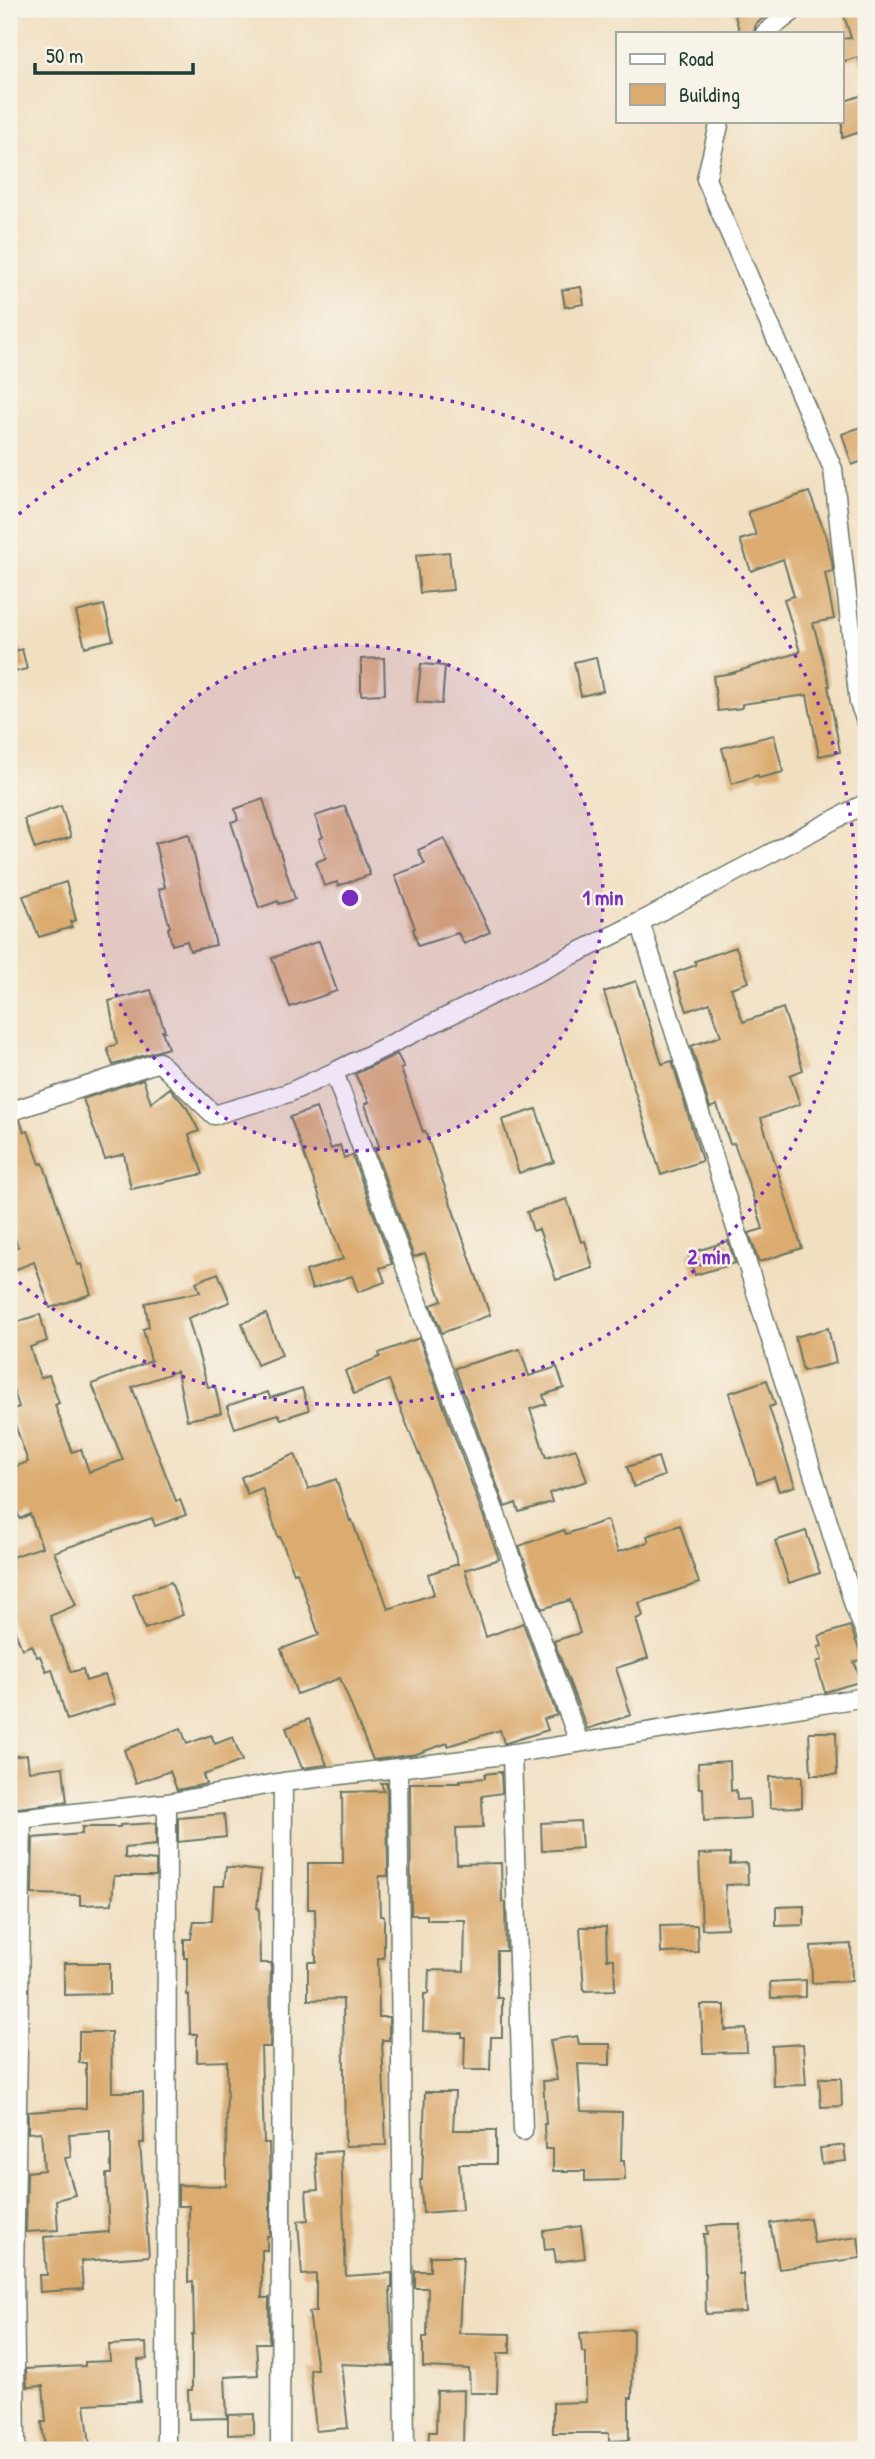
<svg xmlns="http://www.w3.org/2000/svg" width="875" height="2459" viewBox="0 0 875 2459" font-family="'Patrick Hand',sans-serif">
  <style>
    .building { fill: #dbab6f }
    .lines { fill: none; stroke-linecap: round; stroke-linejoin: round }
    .street-casing { stroke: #687665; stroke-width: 21 }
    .street { stroke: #fff; stroke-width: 18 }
    .ring { fill: none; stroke: #7b2cbf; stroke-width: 3.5; stroke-dasharray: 3.5 7 }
    .centre { fill: #7b2cbf; stroke: #f7f3e8; stroke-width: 3.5 }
    .ring-label { font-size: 21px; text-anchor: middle; font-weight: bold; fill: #7b2cbf; stroke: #f7f3e8; stroke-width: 5; stroke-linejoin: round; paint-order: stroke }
  </style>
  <rect width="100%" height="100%" fill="#f7f3e8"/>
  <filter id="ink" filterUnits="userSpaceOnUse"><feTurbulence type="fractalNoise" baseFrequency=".0143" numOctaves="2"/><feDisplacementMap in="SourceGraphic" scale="14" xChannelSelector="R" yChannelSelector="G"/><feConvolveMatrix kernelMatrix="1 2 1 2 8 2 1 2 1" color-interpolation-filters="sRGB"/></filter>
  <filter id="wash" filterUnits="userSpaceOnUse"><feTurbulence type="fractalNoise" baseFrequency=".00686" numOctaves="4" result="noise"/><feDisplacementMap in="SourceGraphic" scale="28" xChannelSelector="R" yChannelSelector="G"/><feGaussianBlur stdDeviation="1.57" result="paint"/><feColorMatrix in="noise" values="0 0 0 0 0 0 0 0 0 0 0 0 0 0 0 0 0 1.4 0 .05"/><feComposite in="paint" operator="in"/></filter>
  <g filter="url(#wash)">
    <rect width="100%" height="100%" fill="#f1dfc1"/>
    <g id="blocks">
      <path class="building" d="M733,9H778L756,23L754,33H740Z
        M842,9H866V73H863L858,57L842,62V39L851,38Z
        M866,94V130L842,138V102Z
        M581,287L584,304L565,307L562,290Z
        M866,425V460L852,465L842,434Z
        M809,492L827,538L832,562L833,571L825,573L834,619L813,623L830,686H828L840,752L819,756L807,695L742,704V708L718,711L713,676L732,673L800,652L784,599L794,596L783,559L751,571L740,540L756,535L748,512Z
        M449,552L453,590L420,593L416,555Z
        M104,605L113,640L85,647L76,612Z
        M22,649L27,669L9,673V653Z
        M596,657L603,691L581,696L574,662Z
        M384,658L385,694L361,695V659Z
        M421,664L445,666L442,704L417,702Z
        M774,735L783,772L759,778L758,775L732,784L722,748Z
        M263,799L295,899L279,904L278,901L259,908L231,822L238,820L235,809Z
        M61,806L71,837L35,849L24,819Z
        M345,806L370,875L338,886L337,882L324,886L316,862L326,858L319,839L323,837L315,816Z
        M189,834L216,945L190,951L187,941L172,945L168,928L170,927L159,889L165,887L155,843Z
        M444,838L490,932L464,944L458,933L418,946L413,929L415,928L395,875L425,864L418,850Z
        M66,882L76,920L70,922L72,927L39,937L23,896Z
        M319,941L337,991L290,1007L272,958Z
        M736,947L749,982L731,988L743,1022L783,1008L803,1070L790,1075L800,1104L761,1118L802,1248L759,1262L749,1233L763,1229L754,1199L734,1143L730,1144L717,1105L710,1108L691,1046L721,1036L710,1003L687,1011L674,973L696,965L695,961Z
        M636,981L662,1064L672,1061L702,1161L661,1175L604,992Z
        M151,990L165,1031H162L168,1048L113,1065L107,1048L117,1044L109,1001Z
        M397,1054L404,1067L401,1069L423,1132L425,1131L490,1315L442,1333L431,1305L442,1301L425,1253L414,1257L374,1148L379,1146L365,1104L369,1102L355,1074Z
        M143,1079L151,1103L170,1088L187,1108L199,1131L189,1135L203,1174L131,1189L124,1154L105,1159L83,1099Z
        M316,1108L331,1149L340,1145L344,1158L352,1155L392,1264L380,1268L385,1282L358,1292L352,1276L312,1289L306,1271L343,1259L290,1117Z
        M536,1109L554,1162L519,1173L502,1120Z
        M20,1120L24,1132L28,1131L40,1164L43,1163L78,1265L81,1264L91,1294L50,1308L34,1262L9,1272V1249L18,1247L9,1222V1123Z
        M567,1199L581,1242L585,1241L593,1268L556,1280L539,1229L533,1231L527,1212Z
        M728,1241L735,1263L695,1275L688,1254Z
        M218,1273L230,1302L188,1318L208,1387L215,1386L221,1413L187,1420L177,1371L132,1387L176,1501L180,1500L186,1515L155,1526L152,1518L54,1552L76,1605L50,1616L71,1672L83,1669L86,1681L105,1675L115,1704L67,1720L52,1669L46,1671L40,1656L37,1657L32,1645L22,1649L9,1616V1558L42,1547L30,1514L20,1519L9,1489V1469L28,1462L10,1410L19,1407L9,1377V1325L40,1314L47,1341L30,1347L40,1378L49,1375L59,1403L55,1405L72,1452L81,1449L89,1472L123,1460L92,1384L151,1361L143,1329L149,1327L145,1303L200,1292L196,1282Z
        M266,1314L282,1355L257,1365L242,1323Z
        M828,1328L836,1363L803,1371L795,1337Z
        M419,1338L499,1559L465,1570L486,1637L523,1623L557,1715L544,1719L548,1730L506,1743H504L500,1730L448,1746V1743L416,1754L373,1760L340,1678L297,1694L281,1649L319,1635L297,1572L294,1573L280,1537H278L262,1488L247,1494L241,1477L295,1454L308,1489L336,1479L350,1521L352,1520L366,1560L380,1586L388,1609L434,1594L428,1574L458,1564L420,1454L419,1455L389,1380L354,1394L345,1371L380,1357L379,1353Z
        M520,1349L529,1376L557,1367L564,1388L543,1395L546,1404L530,1409L546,1458L576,1449L587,1481L549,1493L552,1502L519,1512L516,1503L505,1507L455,1368Z
        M767,1380L775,1405L769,1407L795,1486L779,1491L774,1477L757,1483L729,1393Z
        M302,1388L309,1410L281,1419L278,1414L235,1428L227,1406L268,1392L270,1398Z
        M658,1457L664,1476L634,1487L627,1467Z
        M607,1520L618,1552L649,1542L647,1536L680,1525L699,1583L639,1603L643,1616L636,1619L648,1658L616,1668L631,1715L587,1729L554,1641L580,1633L570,1600L542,1609L519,1546L564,1530L566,1534Z
        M806,1531L820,1573L789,1583L775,1541Z
        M171,1582L183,1615L145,1629L133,1595Z
        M850,1626L863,1659L854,1662L862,1681L825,1692L816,1662L822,1660L818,1647L822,1646L819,1636Z
        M309,1719L327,1765L302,1768L286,1728Z
        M181,1728L187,1744L211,1735L215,1744L233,1737L242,1761L203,1775L206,1784L177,1790L170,1771L136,1783L124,1750Z
        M809,1732H836L837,1775H811Z
        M27,1755L29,1771L63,1767L67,1802L9,1809V1757Z
        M730,1761L731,1791L736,1790L737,1800L749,1799L750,1818L704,1821L703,1788H699L698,1763Z
        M501,1772L502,1793L482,1796L483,1827L456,1828L457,1864L501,1863L502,1902H505L506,1951H497V1998H502V2037H491L490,2070H464L465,2037H462V2033L423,2031L424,1994H428L429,1970L464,1971L465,1920H427V1915H411L410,1783H460V1780L485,1778V1774Z
        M802,1776V1807L770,1808L769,1777Z
        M381,1783H387L388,1876H379L380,1916H384V1958H378L379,2017H389V2040H382L386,2145L345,2146L343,1999L308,2000V1962H316L315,1909H308V1863H343L342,1792L384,1791Z
        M224,1814L226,1837L178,1842V1818Z
        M580,1821L582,1848L542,1851L541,1823Z
        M156,1823V1845L125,1848V1858L156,1861V1876H114L112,1904L80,1905V1895L32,1894L33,1838L82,1834V1827H120V1825Z
        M730,1853V1864L747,1863L748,1884L725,1885L727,1928L702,1929L699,1854Z
        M226,1867L261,1871L257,1908H259L260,1963H271L270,2047H261L264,2143H269L270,2179V2236H267V2250H262V2298H269V2343H256L258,2375L225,2377L227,2418L189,2419L188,2390H192V2334H194L193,2281L188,2282L189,2206H178V2185L226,2186L227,2061L197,2062V2034H190L189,1995H187V1958H184V1939H191L194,1921H212L214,1886H224Z
        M804,1906V1925L776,1926V1907Z
        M697,1925L698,1952L661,1953L660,1926Z
        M580,1927H606L607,1959H614L615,1990L584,1991Z
        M851,1944L852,1981L812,1983L811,1946Z
        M64,1963H110V1994L64,1995Z
        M806,1980V1997L771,1998L770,1982Z
        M701,2005H725V2030L746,2029L747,2052L703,2053Z
        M79,2032H111L112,2092H143L144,2143H140L149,2256L81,2261L83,2289L40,2292L39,2275H47L44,2237L109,2232L106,2174H111V2131L69,2134L71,2157L65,2158L75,2195L56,2200L58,2230L26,2232L27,2172L44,2170L41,2132L28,2133V2112L86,2108V2063H79Z
        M577,2036L579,2044H610V2065L578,2064L581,2111L622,2112L621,2160H624L625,2180L585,2181V2171H553V2149H545L544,2124H546L543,2081L557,2080L550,2040Z
        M803,2044L806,2085L773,2086L772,2046Z
        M819,2078H841L842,2106L821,2107Z
        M425,2092H455L453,2130H496V2164H459L462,2210L423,2213L420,2180H422Z
        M844,2145L846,2161L822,2164L820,2148Z
        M341,2151L346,2276L392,2273V2288H390L393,2366L341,2364L348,2428L316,2431L310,2369H317L309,2312L316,2311V2274L302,2275L298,2221L308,2220L306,2191L318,2190L315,2153Z
        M810,2218L814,2243L858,2237L861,2258L779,2269L770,2223Z
        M723,2224H740L739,2274H743L746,2312L706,2314L704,2234H708L707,2226Z
        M581,2226L585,2258L556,2262L554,2249L545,2250L543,2231Z
        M430,2256H463L459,2333L510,2334V2353H498L497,2393H470L469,2369L423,2367V2337H427L428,2288H415V2271H430Z
        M633,2329L632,2398H629V2440L609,2441V2433H553V2403L586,2402V2352H582L580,2333Z
        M146,2343L147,2359L138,2360L140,2401L85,2404L90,2445L45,2450L42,2422H46L43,2386L27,2387L26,2369L85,2366V2362L110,2361L109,2345Z
        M464,2390L463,2450H428L429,2432H436L437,2391Z
        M254,2414V2434L228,2435V2415Z"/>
    </g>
  </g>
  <g filter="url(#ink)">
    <use href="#blocks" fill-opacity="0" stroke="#687665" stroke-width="2"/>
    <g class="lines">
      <defs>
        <path id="street" d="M765,33L796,9
          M720,121L706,179L833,469L859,703L866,721
          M640,922L855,1608L866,1634
          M334,1072L579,1742
          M9,1112L159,1062L214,1115L288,1093L334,1072L640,922L866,803
          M512,1753L523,2131
          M398,1768L405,2450
          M9,1820L167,1803L283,1782L496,1756L866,1697
          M16,2450L14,2277L22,1819
          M166,2450L167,1803
          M280,2450L283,1782"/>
      </defs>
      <use href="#street" class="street-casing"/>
      <use href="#street" class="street"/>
    </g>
  </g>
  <circle cx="350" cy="898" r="253" fill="#7b2cbf" fill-opacity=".12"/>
  <g class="ring">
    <circle cx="350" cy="898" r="253"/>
    <path d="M11 521A507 507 0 1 1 11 1275"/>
  </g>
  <circle cx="350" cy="898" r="10" class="centre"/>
  <g class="ring-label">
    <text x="603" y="905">1 min</text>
    <text x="709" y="1264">2 min</text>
  </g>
  <rect width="875" height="2459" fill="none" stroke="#f7f3e8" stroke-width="35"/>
  <rect x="616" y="32" width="228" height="91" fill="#f7f3e8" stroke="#a1aaa0" stroke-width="2"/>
  <rect x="630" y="54" width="35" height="10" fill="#ffffff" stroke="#a1aaa0" stroke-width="2"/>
  <text x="679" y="66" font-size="21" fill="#1f3d34">Road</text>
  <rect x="630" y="84" width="35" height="21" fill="#dbab6f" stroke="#a1aaa0" stroke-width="2"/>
  <text x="679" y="102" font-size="21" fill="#1f3d34">Building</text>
  <path d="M35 63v10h158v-10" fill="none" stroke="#1f3d34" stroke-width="3.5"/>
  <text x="46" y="63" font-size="21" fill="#1f3d34" stroke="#f7f3e8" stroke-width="5" paint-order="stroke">50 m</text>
</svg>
